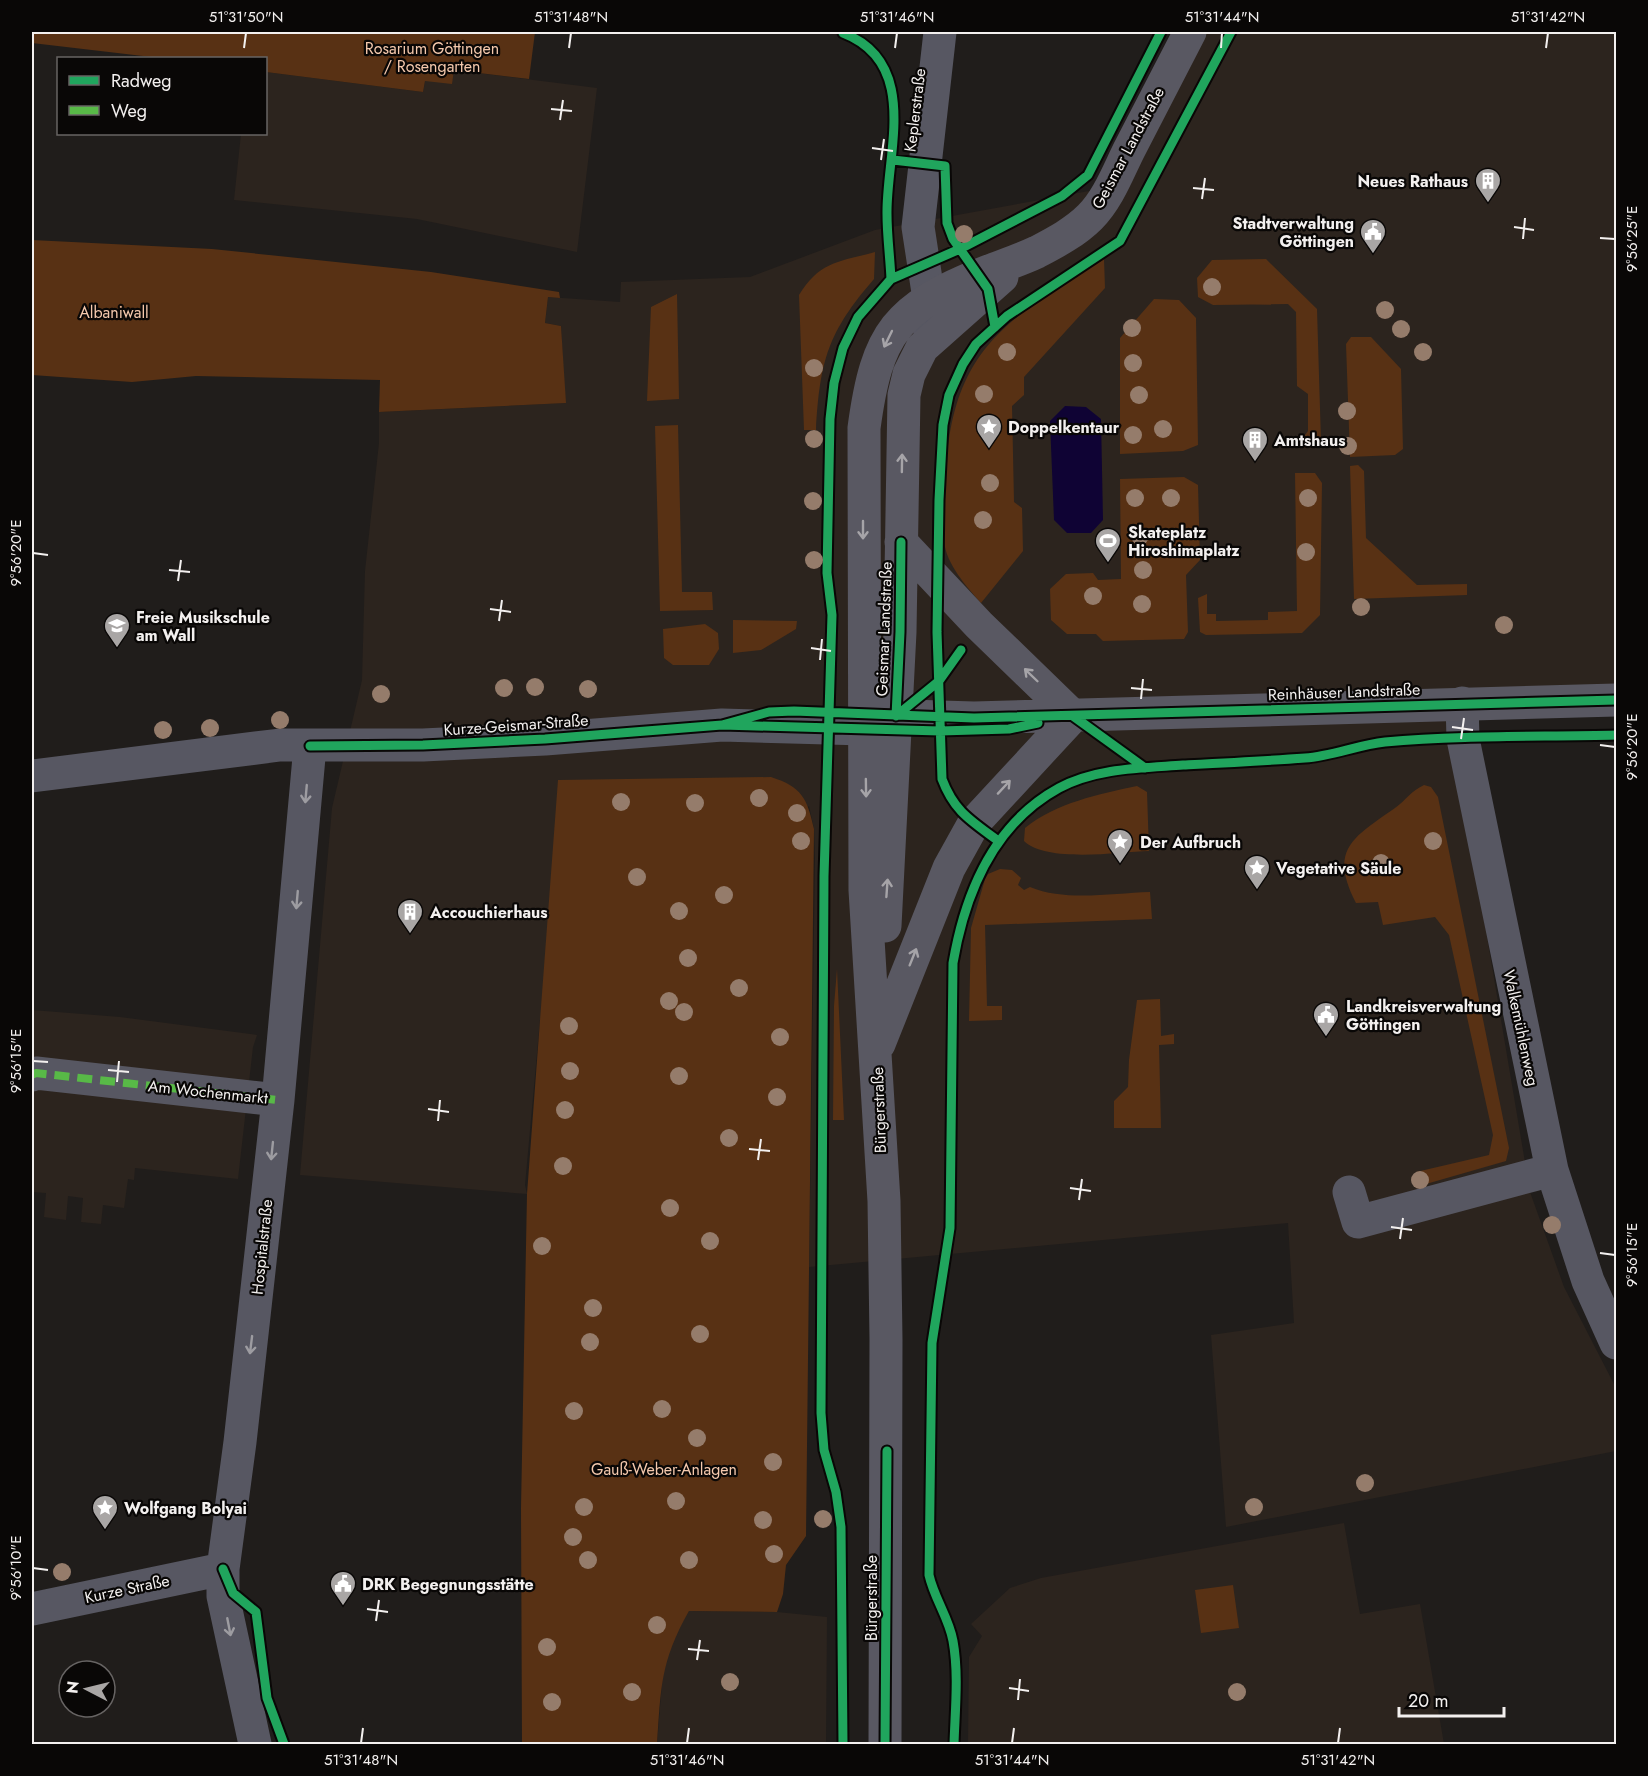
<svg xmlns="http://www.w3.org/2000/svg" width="1648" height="1776" viewBox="0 0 1648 1776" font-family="Jost,sans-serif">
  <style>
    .built { fill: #2c241e }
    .green { fill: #583114 }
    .water { fill: #0f0334 }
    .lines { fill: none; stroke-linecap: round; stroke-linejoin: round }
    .minor { stroke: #575762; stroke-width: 33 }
    .major { stroke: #595862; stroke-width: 33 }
    .quiet { stroke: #58b947; stroke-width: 8; stroke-dasharray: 15 8; stroke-linecap: butt }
    .cycleway-casing { stroke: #090706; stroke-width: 13 }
    .cycleway { stroke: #20a55d; stroke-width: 9 }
    .tree { fill: #957c6b }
    .oneway { stroke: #a6a4a8 }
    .oneway2 { stroke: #9d9ca1 }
    .ticks { fill: none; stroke: #f3f0ef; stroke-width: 2 }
    .labels { text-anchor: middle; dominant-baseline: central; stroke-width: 4.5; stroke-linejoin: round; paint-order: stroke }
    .park-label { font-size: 16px; fill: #f5c9ad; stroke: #090706 }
    .street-label { font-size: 16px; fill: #f3f0ef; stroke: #090706 }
    .poi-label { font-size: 16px; font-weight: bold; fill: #f3f0ef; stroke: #090706; text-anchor: start }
    .neatline { fill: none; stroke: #f3f0ef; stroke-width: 2 }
    .ticks-label { font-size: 15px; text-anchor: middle; fill: #f3f0ef }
  </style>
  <rect width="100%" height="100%" fill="#201d1b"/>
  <path class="built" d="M1180,32H1616V694L1447,699L1530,1192L1564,1287L1616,1388V1451L1226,1527L1211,1335L1294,1323L1288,1223L809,1267L815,859L814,829L809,806L540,1020L525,1185L527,1194L300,1175L332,808L362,680L365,571L379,443V412L565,403L561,326L545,323L548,297L620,302L621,282L750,277L875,230L1100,189Z
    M454,70L597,88L577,252L417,219L234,200L241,134H266V72L423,92L425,81Z
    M32,1010L120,1017L257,1035L253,1047L238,1179L135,1168L134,1180L128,1179L124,1208L103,1205L101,1224L81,1222L83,1198L68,1196L66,1220L44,1217L46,1193L32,1192Z
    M1344,1523L1360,1614L1420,1604L1444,1744H968L969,1657L982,1636L971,1624L1010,1588L1041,1578Z
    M689,1611L777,1612L827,1617L826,1744H657L663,1670L671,1641Z"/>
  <path class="green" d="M32,32H535L529,79L454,70L452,84L425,81L423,92L266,72V58H160L32,43Z
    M32,240L212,249L431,272L559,292L560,298L548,297L545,323L561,326L566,403L379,412L380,380L196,376L132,382L32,375Z
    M875,252L874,279C828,332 820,360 816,430H804L799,295C820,261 839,262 875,252Z
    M1104,259L1105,288L1024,377V395L1012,406L1014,502L1022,508L1023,551L981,603C967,587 946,564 944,541C943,524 945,505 945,487C949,354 998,324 1104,259Z
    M1266,259L1317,309L1321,442L1314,448H1302V439L1308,431V394L1297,386L1296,312L1288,304L1213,305L1198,297L1197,278L1212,260Z
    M677,294L679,399L647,401L651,307Z
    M1154,299L1179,300L1196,318L1198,445L1183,451L1120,454V338Z
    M1351,337H1371L1401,369L1403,449L1395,455L1350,457L1346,344Z
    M678,425L682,592H712L713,610L660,611L655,426Z
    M1358,465L1364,471L1366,538L1417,585L1467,584V595L1354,599L1350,466Z
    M1295,473H1315L1322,483L1320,615L1302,633L1206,635L1200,632L1198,598L1207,594V614H1216V621L1268,620V612L1297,611Z
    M1184,477L1198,485L1200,560L1186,575L1188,632L1184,639L1103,641L1096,634H1067L1051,620L1050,589L1066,574L1093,573L1098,580L1121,579L1120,479Z
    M733,620L797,621L796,629L761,650L733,653Z
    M705,624L718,633L719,649L709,665H673L664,658L663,629Z
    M771,777C802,787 807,798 814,829L806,1536L786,1565L783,1594L777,1612L689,1611C660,1662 661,1688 657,1744H522L521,1508L527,1194L558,780Z
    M1424,785L1431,787L1438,797L1509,1148L1506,1161L1426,1184L1416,1172L1489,1155L1493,1135L1449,935L1435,917L1383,925L1378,902L1356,903C1328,849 1354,837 1395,808C1406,800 1411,791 1424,785Z
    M1137,786L1147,792L1149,851C1118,852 1047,863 1024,841L1025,828C1056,803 1099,794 1137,786Z
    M1000,869L1012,870L1021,878L1018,885L1024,890L1030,887C1066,902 1112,893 1150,892L1152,919L985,925L987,1006H1002V1020L969,1021L971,928L985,879L988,874Z
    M837,969L844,1120H833L834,1006Z
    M1160,999L1161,1036L1174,1034V1044L1159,1045L1161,1128H1114V1101L1128,1087L1129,1060L1137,1000Z
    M1233,1585L1239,1628L1201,1633L1195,1590Z"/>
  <path class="water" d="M1065,406L1086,407L1101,419L1103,520L1091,533H1067L1054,520L1050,421Z"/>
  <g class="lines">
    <path class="minor" d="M929,328V299L918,227L940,32
      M1462,703L1463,739L1552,1170L1588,1281L1616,1343
      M32,776L280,745H423L545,739L722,725L865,729
      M32,1075L36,1073L278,1100
      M1349,1192L1358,1222L1552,1170
      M32,1609L223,1569
      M255,1744L223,1596V1569L240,1442L278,1100L310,746"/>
    <path class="major" d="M901,542L979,625L1073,716
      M875,715L974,718L1616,700
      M885,926L900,632L904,395L909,374L922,348L1002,277
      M879,1044L949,868L974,823L1073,716
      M885,1744L886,1339L884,1201L865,890L864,428C877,332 896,308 986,272C1004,265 1020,260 1037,252C1056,242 1075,232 1090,217C1108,199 1118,172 1129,150C1150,110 1170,71 1190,32"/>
    <path class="quiet" d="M32,1075L36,1073L278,1100"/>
    <defs>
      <path id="cycleway" d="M843,33C921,63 886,154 887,214C887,236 890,257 891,279
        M893,160L945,166L947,223L953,239L988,289L995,327
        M896,716L900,632L901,542
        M896,716L939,681L961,650
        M1073,716L1145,768
        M722,725L769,712L794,711L974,718L1616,700
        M310,746L423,745L545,739L722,725L940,731L1009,729L1038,723
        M997,840C970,820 954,811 942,779L937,632L939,500L943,425L949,395L963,364L976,344L1007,316L1120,241L1231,32
        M223,1569L233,1593L256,1612L267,1698L284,1744
        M843,1744L841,1527L836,1492L824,1450L821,1413L824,876L832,615L827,573L830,419L834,383L843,348L858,317L891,279L960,249L1062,196L1088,175L1161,32
        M885,1744L887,1451
        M954,1744C955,1711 959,1674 953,1641C949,1618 934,1598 929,1575L932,1343L950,1228L953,963C965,893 993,824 1059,788C1096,768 1142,768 1183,765C1223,763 1264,761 1305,758C1332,756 1358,745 1385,742C1461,735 1540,737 1616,735"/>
    </defs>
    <use href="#cycleway" class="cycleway-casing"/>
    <use href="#cycleway" class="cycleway"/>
  </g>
  <g class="tree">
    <circle cx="964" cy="234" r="9"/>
    <circle cx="1212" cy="287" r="9"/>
    <circle cx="1385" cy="310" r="9"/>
    <circle cx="1132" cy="328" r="9"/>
    <circle cx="1401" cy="329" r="9"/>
    <circle cx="1007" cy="352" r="9"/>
    <circle cx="1423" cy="352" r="9"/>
    <circle cx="1133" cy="363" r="9"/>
    <circle cx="814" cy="368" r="9"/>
    <circle cx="984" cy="394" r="9"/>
    <circle cx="1139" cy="395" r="9"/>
    <circle cx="1347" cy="411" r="9"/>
    <circle cx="1163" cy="429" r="9"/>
    <circle cx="1133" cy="435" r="9"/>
    <circle cx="814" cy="439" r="9"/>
    <circle cx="1348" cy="446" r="9"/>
    <circle cx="990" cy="483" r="9"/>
    <circle cx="1135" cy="498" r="9"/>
    <circle cx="1171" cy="498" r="9"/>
    <circle cx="1308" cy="498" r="9"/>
    <circle cx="813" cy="501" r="9"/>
    <circle cx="983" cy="520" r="9"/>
    <circle cx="1140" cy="536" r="9"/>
    <circle cx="1306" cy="552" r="9"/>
    <circle cx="814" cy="560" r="9"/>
    <circle cx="1143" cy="570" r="9"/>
    <circle cx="1093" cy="596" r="9"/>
    <circle cx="1142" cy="604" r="9"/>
    <circle cx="1361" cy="607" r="9"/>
    <circle cx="1504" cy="625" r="9"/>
    <circle cx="535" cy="687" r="9"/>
    <circle cx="504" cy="688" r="9"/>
    <circle cx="588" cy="689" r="9"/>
    <circle cx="381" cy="694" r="9"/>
    <circle cx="280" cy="720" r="9"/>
    <circle cx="210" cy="728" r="9"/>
    <circle cx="163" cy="730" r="9"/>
    <circle cx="759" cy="798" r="9"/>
    <circle cx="621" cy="802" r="9"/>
    <circle cx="695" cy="803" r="9"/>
    <circle cx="797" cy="813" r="9"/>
    <circle cx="801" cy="841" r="9"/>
    <circle cx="1433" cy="841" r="9"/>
    <circle cx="1381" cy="863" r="9"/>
    <circle cx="637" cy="877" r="9"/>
    <circle cx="724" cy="895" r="9"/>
    <circle cx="679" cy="911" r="9"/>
    <circle cx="688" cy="958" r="9"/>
    <circle cx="739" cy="988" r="9"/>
    <circle cx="669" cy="1001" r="9"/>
    <circle cx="684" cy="1012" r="9"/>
    <circle cx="569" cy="1026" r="9"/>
    <circle cx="780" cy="1037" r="9"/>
    <circle cx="570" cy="1071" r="9"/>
    <circle cx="679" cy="1076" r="9"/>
    <circle cx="777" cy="1097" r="9"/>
    <circle cx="565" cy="1110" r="9"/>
    <circle cx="729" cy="1138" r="9"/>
    <circle cx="563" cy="1166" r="9"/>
    <circle cx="1420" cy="1180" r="9"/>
    <circle cx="670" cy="1208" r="9"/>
    <circle cx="1552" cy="1225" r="9"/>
    <circle cx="710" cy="1241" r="9"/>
    <circle cx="542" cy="1246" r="9"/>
    <circle cx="593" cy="1308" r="9"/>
    <circle cx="700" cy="1334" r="9"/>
    <circle cx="590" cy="1342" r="9"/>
    <circle cx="662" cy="1409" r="9"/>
    <circle cx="574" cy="1411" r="9"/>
    <circle cx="697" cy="1438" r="9"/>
    <circle cx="773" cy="1462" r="9"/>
    <circle cx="1365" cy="1483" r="9"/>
    <circle cx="676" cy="1501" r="9"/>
    <circle cx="584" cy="1507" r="9"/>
    <circle cx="1254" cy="1507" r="9"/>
    <circle cx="823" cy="1519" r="9"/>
    <circle cx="763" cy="1520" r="9"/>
    <circle cx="573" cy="1537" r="9"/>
    <circle cx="774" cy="1554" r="9"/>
    <circle cx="588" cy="1560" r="9"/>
    <circle cx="689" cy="1560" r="9"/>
    <circle cx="62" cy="1572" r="9"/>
    <circle cx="657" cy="1625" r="9"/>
    <circle cx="547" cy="1647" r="9"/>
    <circle cx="730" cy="1682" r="9"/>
    <circle cx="632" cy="1692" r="9"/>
    <circle cx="1237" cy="1692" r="9"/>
    <circle cx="552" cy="1702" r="9"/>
  </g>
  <defs><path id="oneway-shaft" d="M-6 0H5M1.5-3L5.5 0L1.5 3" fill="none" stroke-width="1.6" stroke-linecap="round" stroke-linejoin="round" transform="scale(1.5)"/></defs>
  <g class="oneway">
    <use href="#oneway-shaft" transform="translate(888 339) rotate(116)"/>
    <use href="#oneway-shaft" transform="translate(902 463) rotate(-89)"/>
    <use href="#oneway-shaft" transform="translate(863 530) rotate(90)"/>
    <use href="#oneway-shaft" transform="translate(1031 675) rotate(-136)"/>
    <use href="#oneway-shaft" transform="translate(1004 787) rotate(-47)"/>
    <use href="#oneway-shaft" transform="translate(866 788) rotate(89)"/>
    <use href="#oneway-shaft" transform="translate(887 888) rotate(-86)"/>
    <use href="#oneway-shaft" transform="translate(913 957) rotate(-68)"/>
  </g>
  <g class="oneway2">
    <use href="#oneway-shaft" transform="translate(306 794) rotate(95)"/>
    <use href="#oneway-shaft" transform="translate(297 900) rotate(95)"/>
    <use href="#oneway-shaft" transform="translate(272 1151) rotate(96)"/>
    <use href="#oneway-shaft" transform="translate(251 1345) rotate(97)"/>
    <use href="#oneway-shaft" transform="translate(229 1627) rotate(79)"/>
  </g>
  <path class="ticks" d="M244,48L246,33M569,48L571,33M895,48L897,33M1221,48L1222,33M1546,48L1548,33M551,109L572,111M560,120L563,100M872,148L893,151M881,160L884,139M1193,188L1214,190M1202,199L1205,178M1514,227L1534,230M1600,238L1615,239M1523,239L1525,218M33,553L48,555M169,570L190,572M178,581L181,560M490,609L511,612M499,621L502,600M811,648L831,651M820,660L822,639M1131,688L1152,690M1141,699L1143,679M1452,727L1473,730M1461,739L1464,718M1600,745L1615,747M33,1061L48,1062M108,1070L129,1072M117,1082L119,1061M428,1109L449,1112M438,1121L440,1100M749,1149L770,1151M758,1160L761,1139M1070,1188L1091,1191M1079,1200L1082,1179M1391,1227L1412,1230M1400,1239L1403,1218M1600,1253L1615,1255M33,1568L48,1570M367,1609L388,1612M376,1621L379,1600M688,1649L709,1651M697,1660L700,1640M1009,1688L1029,1691M1018,1700L1020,1679M361,1743L363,1728M687,1743L689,1728M1012,1743L1014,1728M1338,1743L1340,1728"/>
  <defs>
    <symbol id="building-pin" viewBox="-11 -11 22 30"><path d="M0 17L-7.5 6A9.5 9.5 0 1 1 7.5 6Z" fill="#a9a6a5" stroke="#090706"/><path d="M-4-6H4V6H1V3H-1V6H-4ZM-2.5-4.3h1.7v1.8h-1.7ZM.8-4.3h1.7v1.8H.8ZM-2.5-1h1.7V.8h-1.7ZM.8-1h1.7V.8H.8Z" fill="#fff"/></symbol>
    <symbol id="civic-pin" viewBox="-11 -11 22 30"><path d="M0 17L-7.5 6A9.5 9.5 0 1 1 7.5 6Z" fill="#a9a6a5" stroke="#090706"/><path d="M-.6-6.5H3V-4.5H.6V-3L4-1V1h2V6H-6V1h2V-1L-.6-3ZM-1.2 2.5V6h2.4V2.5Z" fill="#fff"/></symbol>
    <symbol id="sight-pin" viewBox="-11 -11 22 30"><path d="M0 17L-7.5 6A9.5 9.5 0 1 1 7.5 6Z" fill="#a9a6a5" stroke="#090706"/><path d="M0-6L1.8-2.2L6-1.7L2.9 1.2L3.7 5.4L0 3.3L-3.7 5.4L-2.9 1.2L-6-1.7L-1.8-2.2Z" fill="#fff"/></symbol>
    <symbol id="stadium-pin" viewBox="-11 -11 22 30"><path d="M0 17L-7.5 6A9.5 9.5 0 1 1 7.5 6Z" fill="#a9a6a5" stroke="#090706"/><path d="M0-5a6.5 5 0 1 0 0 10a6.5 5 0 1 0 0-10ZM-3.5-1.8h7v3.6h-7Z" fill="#fff"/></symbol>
    <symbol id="university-pin" viewBox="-11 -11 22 30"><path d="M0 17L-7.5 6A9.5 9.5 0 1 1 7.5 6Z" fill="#a9a6a5" stroke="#090706"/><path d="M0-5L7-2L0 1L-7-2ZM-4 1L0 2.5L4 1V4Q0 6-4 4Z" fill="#fff"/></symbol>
  </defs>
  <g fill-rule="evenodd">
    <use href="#building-pin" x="1473" y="166" width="30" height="40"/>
    <use href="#civic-pin" x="1358" y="217" width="30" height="40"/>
    <use href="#sight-pin" x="974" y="412" width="30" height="40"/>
    <use href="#building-pin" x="1240" y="425" width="30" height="40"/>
    <use href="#stadium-pin" x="1093" y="526" width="30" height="40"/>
    <use href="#university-pin" x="102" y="611" width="30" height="40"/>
    <use href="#sight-pin" x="1105" y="827" width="30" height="40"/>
    <use href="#sight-pin" x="1242" y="853" width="30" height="40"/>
    <use href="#building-pin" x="395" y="897" width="30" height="40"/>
    <use href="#civic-pin" x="1311" y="1000" width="30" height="40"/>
    <use href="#sight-pin" x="90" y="1493" width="30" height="40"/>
    <use href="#civic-pin" x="328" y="1569" width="30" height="40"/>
  </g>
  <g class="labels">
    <g class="park-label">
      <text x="432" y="48">Rosarium Göttingen<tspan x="432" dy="18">/ Rosengarten</tspan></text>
      <text x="114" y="312">Albaniwall</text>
      <text x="664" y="1469">Gauß-Weber-Anlagen</text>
    </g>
    <g class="street-label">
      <text transform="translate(915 110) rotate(-83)">Keplerstraße</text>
      <text transform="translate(1128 148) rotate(-62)">Geismar Landstraße</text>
      <text transform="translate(884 629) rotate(-88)">Geismar Landstraße</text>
      <text transform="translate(1344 692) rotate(-2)">Reinhäuser Landstraße</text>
      <text transform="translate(516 725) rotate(-4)">Kurze-Geismar-Straße</text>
      <text transform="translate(1521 1028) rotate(78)">Walkemühlenweg</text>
      <text transform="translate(208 1092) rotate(6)">Am Wochenmarkt</text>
      <text transform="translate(879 1110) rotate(-92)">Bürgerstraße</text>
      <text transform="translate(262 1247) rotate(-84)">Hospitalstraße</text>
      <text transform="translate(127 1589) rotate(-12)">Kurze Straße</text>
      <text transform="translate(871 1598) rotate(-90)">Bürgerstraße</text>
    </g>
    <g class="poi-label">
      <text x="1468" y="181" text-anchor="end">Neues Rathaus</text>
      <text x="1354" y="223" text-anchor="end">Stadtverwaltung<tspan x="1354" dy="18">Göttingen</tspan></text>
      <text x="1008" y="427">Doppelkentaur</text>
      <text x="1274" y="440">Amtshaus</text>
      <text x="1128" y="532">Skateplatz<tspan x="1128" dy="18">Hiroshimaplatz</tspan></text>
      <text x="136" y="617">Freie Musikschule<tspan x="136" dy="18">am Wall</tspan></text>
      <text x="1140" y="842">Der Aufbruch</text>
      <text x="1276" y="868">Vegetative Säule</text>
      <text x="430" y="912">Accouchierhaus</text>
      <text x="1346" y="1006">Landkreisverwaltung<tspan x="1346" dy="18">Göttingen</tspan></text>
      <text x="124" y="1508">Wolfgang Bolyai</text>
      <text x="362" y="1584">DRK Begegnungsstätte</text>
    </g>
  </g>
  <rect width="1648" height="1776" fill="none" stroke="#090706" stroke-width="66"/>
  <rect x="57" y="57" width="210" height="78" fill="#090706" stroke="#676463" stroke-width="1.5"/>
  <rect x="69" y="76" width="30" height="9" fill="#20a55d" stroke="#676463" stroke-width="1.5"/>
  <text x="111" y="87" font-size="18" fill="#f3f0ef">Radweg</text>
  <rect x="69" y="106" width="30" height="9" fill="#58b947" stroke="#676463" stroke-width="1.5"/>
  <text x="111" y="117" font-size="18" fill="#f3f0ef">Weg</text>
  <g transform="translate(87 1689) rotate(277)"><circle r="28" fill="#090706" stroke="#676463" stroke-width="1.5"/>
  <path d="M0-4.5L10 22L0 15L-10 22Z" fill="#a9a6a5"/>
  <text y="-9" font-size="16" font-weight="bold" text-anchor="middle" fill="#f3f0ef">N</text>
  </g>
  <path d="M1399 1707v9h105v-9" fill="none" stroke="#f3f0ef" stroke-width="3"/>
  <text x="1408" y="1707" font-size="18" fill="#f3f0ef" stroke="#090706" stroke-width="4.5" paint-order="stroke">20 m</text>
  <rect x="33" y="33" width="1582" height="1710" class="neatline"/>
  <g class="ticks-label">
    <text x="246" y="22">51°31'50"N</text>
    <text x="571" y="22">51°31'48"N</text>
    <text x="897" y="22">51°31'46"N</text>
    <text x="1222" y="22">51°31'44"N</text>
    <text x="1548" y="22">51°31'42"N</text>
    <text transform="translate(1632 239) rotate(-90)" y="5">9°56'25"E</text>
    <text transform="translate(16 553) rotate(-90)" y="5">9°56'20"E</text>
    <text transform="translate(1632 747) rotate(-90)" y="5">9°56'20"E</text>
    <text transform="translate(16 1061) rotate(-90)" y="5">9°56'15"E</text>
    <text transform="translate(1632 1255) rotate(-90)" y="5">9°56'15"E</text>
    <text transform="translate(16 1568) rotate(-90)" y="5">9°56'10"E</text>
    <text x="361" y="1765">51°31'48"N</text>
    <text x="687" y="1765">51°31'46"N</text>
    <text x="1012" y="1765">51°31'44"N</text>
    <text x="1338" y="1765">51°31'42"N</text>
  </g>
</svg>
